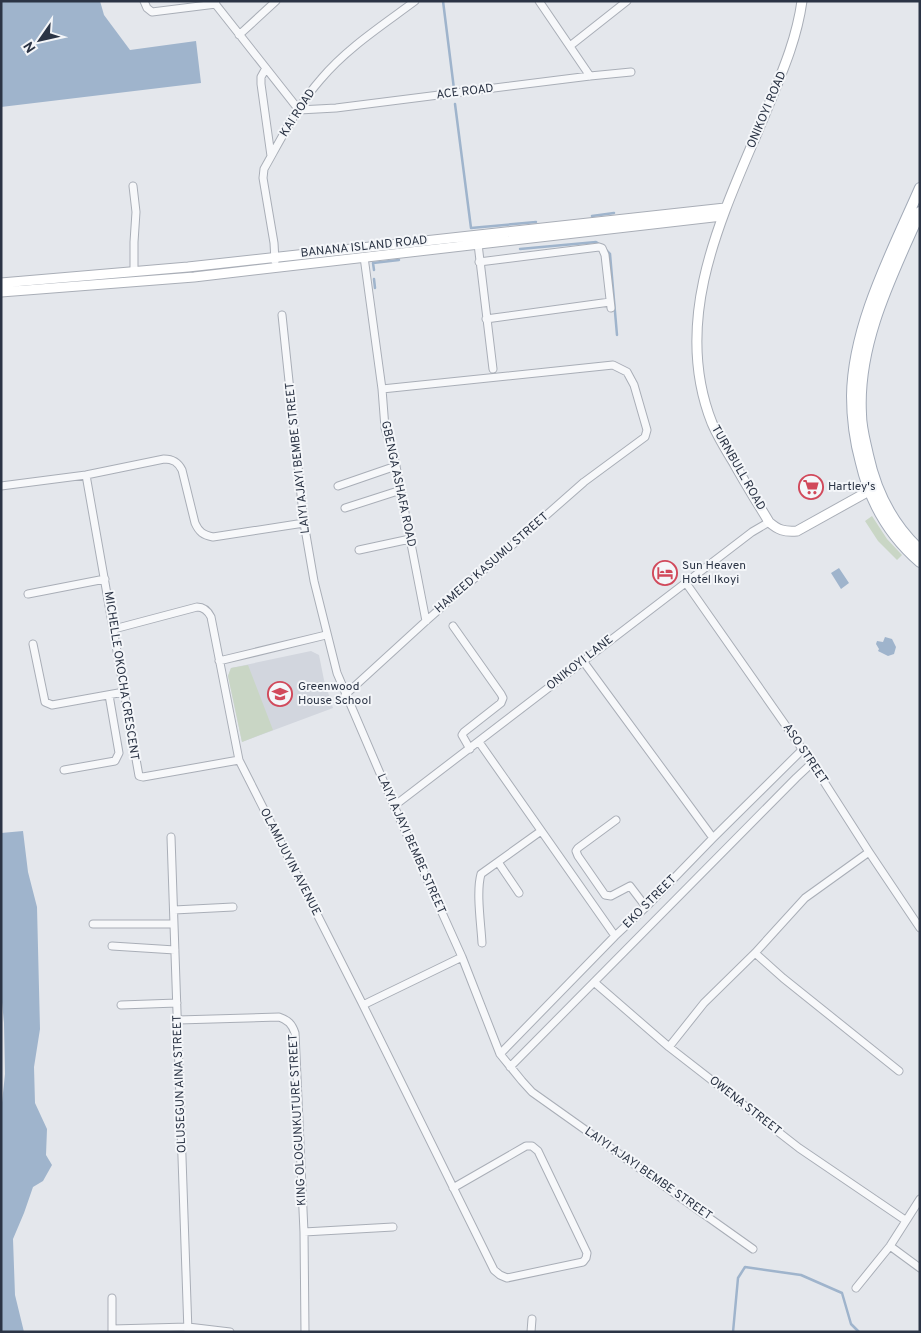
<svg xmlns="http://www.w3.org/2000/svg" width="921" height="1333" viewBox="0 0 921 1333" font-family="Overpass,sans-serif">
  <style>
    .built { fill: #d2d6de }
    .green { fill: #c9d6c5 }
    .water { fill: #9fb4cc }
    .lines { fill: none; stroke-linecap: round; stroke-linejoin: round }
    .stream { stroke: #9fb4cc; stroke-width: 2.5 }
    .street-casing { stroke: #a9aeb7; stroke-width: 9 }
    .secondary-casing { stroke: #a9aeb7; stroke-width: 11 }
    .primary-casing { stroke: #a3abb8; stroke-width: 12 }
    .street { stroke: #f7f8fa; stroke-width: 7 }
    .secondary { stroke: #fff; stroke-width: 9 }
    .primary { stroke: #fff; stroke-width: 10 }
    .labels { text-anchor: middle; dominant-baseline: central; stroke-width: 4; stroke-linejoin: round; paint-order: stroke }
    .street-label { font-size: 12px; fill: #2b3445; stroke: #f4f6f9 }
    .poi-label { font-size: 12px; fill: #2b3445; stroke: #f4f6f9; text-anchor: start }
  </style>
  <rect width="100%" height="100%" fill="#e4e7ec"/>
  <path class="built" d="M311,651L319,655L324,680L333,708L242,742L228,676L231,668Z"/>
  <path class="green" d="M872,516L887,539L902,555L897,560L878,541L865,521Z
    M248,665L273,730L242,742L228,676L231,668Z"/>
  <path class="water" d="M1,1H100L104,15L130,50L196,41L201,83L1,107Z
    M839,568L849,583L841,589L831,573Z
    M885,637L892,639L896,647L894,654L888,656L878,651L879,649L876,644L877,641L883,642Z
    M23,831L28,872L37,907L40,1029L34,1067L35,1103L47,1129L46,1155L52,1165L43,1181L33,1187L24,1213L13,1239L15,1295L24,1332H1V1112L5,1074L4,1023L1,992V833Z"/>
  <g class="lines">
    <path class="stream" d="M443,1L454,89
      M455,104L471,228L536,222
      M592,216L614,213
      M520,249L596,242L599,244
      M605,249L610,254L617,335
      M374,270L373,263L399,260
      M374,279L375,288
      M733,1332L738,1278L745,1267L801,1275L842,1293L851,1324L859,1332"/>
    <defs>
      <path id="street" d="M144,1L147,8L152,12L216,4
        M213,1L299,110L336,108L590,76L631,72
        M539,1L590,76
        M239,35L276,1
        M570,46L627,1
        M266,68L261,77V84L271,156
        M133,186L136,212L134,242V272
        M478,244L493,369
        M364,257L382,389L385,428L395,461L426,621
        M275,261L274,243L263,178L264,169C281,139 298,105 321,79C347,48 383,25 415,1
        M479,262L599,247L602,248L605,255L611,308
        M282,315L304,523L314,581L337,673L394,806L462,957L500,1054L522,1081L532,1092L753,1249
        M486,319L610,302
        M86,475L139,776L143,777L239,760
        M1,486L86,475L164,459C173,459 178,462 182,470L195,523C199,532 203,535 213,537L304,523
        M338,486L396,466
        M345,508L401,490
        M359,550L410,539
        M686,583L812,763L869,852L920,928
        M28,594L105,579
        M453,626L501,694L503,698L501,703L464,732L462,735L470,749
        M114,629L197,607C204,607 208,611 211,617L239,760L363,1005L494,1270L500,1275L507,1278L583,1262L586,1258L587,1253L538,1151L532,1146H526L453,1188
        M33,644L45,702L52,705L124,692
        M219,661L326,635
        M583,661L713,838
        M345,695L426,621L584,482L645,437L647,430L634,385L627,372L613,365L382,389
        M479,742L615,936
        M64,770L115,761L119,753L109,695
        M394,806L752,532L769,522
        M616,820L578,848L576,851L578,856L605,895L611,896L630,886L646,907
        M171,837L188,1332
        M498,862L519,893
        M174,910L233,907
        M93,924H174
        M482,943C481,924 476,892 481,874L541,831
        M112,946L175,950
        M755,953L783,978L899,1071
        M594,982L669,1047L799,1148L905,1220
        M121,1005L177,1003
        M363,1005L462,957
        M178,1020L279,1017C288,1020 292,1024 295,1033L304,1232L305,1332
        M669,1047L704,1003L755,953L805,898L869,852
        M500,1054L615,936L646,907L713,838L802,750
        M510,1067L796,778L812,763
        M304,1232L393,1227
        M890,1246L920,1268
        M856,1288L890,1246L920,1199
        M112,1329L188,1327L230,1332
        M112,1332V1298
        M531,1332L532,1319"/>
      <path id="secondary" d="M802,1C797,37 784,68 770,102C729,203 668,312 712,423C718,437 726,450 734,463C745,483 757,502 769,522C778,530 784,532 797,531L869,491
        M1,283L188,267L725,208
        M1,292L194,277L722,216"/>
      <path id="primary" d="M920,188C892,252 853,325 852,396C852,419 855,441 861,463C870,502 890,536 920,562
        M920,212C892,275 857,343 861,414C861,428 865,441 868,455C876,492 892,524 920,550"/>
    </defs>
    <use href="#street" class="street-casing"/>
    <use href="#secondary" class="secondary-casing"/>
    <use href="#primary" class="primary-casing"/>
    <use href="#street" class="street"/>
    <use href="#secondary" class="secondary"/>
    <use href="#primary" class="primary"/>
  </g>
  <defs>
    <symbol id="supermarket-ring" viewBox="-11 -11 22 22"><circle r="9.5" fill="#f4f6f9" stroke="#d1495b" stroke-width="1.5"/><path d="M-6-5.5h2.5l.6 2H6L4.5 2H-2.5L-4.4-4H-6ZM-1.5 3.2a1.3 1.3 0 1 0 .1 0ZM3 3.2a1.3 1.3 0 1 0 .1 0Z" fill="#d1495b"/></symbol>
    <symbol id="hotel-ring" viewBox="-11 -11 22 22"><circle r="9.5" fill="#f4f6f9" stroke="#d1495b" stroke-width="1.5"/><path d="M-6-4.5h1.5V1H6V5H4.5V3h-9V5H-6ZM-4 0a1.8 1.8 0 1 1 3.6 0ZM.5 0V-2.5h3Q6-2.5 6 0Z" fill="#d1495b"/></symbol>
    <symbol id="school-ring" viewBox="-11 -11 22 22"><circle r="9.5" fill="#f4f6f9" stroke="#d1495b" stroke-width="1.5"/><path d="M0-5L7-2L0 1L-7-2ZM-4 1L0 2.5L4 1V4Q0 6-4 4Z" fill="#d1495b"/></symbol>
  </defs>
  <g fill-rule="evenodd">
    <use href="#supermarket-ring" x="797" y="473" width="28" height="28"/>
    <use href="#hotel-ring" x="651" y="559" width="28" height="28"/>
    <use href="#school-ring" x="266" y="680" width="28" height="28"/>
  </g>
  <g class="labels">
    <g class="street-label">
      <text transform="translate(465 92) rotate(-7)">ACE ROAD</text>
      <text transform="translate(767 110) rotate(-67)">ONIKOYI ROAD</text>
      <text transform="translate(298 113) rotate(-57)">KAI ROAD</text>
      <text transform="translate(364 247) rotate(-6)">BANANA ISLAND ROAD</text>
      <text transform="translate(298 458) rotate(-96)">LAIYI AJAYI BEMBE STREET</text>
      <text transform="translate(738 468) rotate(60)">TURNBULL ROAD</text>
      <text transform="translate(398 484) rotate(78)">GBENGA ASHAFA ROAD</text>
      <text transform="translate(492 563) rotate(-41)">HAMEED KASUMU STREET</text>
      <text transform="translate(580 663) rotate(-38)">ONIKOYI LANE</text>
      <text transform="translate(121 676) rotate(81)">MICHELLE OKOCHA CRESCENT</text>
      <text transform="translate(805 754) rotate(56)">ASO STREET</text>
      <text transform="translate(411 844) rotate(66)">LAIYI AJAYI BEMBE STREET</text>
      <text transform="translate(290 862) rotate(63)">OLAMIJUYIN AVENUE</text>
      <text transform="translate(650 902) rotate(-45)">EKO STREET</text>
      <text transform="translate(180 1084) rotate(-92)">OLUSEGUN AINA STREET</text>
      <text transform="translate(745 1106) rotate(38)">OWENA STREET</text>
      <text transform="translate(298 1120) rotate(-93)">KING OLOGUNKUTURE STREET</text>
      <text transform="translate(648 1174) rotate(35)">LAIYI AJAYI BEMBE STREET</text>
    </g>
    <g class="poi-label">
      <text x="828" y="487">Hartley's</text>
      <text x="682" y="566">Sun Heaven<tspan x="682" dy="14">Hotel Ikoyi</tspan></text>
      <text x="298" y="687">Greenwood<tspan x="298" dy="14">House School</tspan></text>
    </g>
  </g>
  <rect width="921" height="1333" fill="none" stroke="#2b3445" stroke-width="5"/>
  <g transform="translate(40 40) rotate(236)" stroke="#f4f6f9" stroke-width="4" paint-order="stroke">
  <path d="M0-4L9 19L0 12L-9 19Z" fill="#2b3445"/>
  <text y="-8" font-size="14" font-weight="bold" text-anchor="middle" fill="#2b3445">N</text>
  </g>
</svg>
